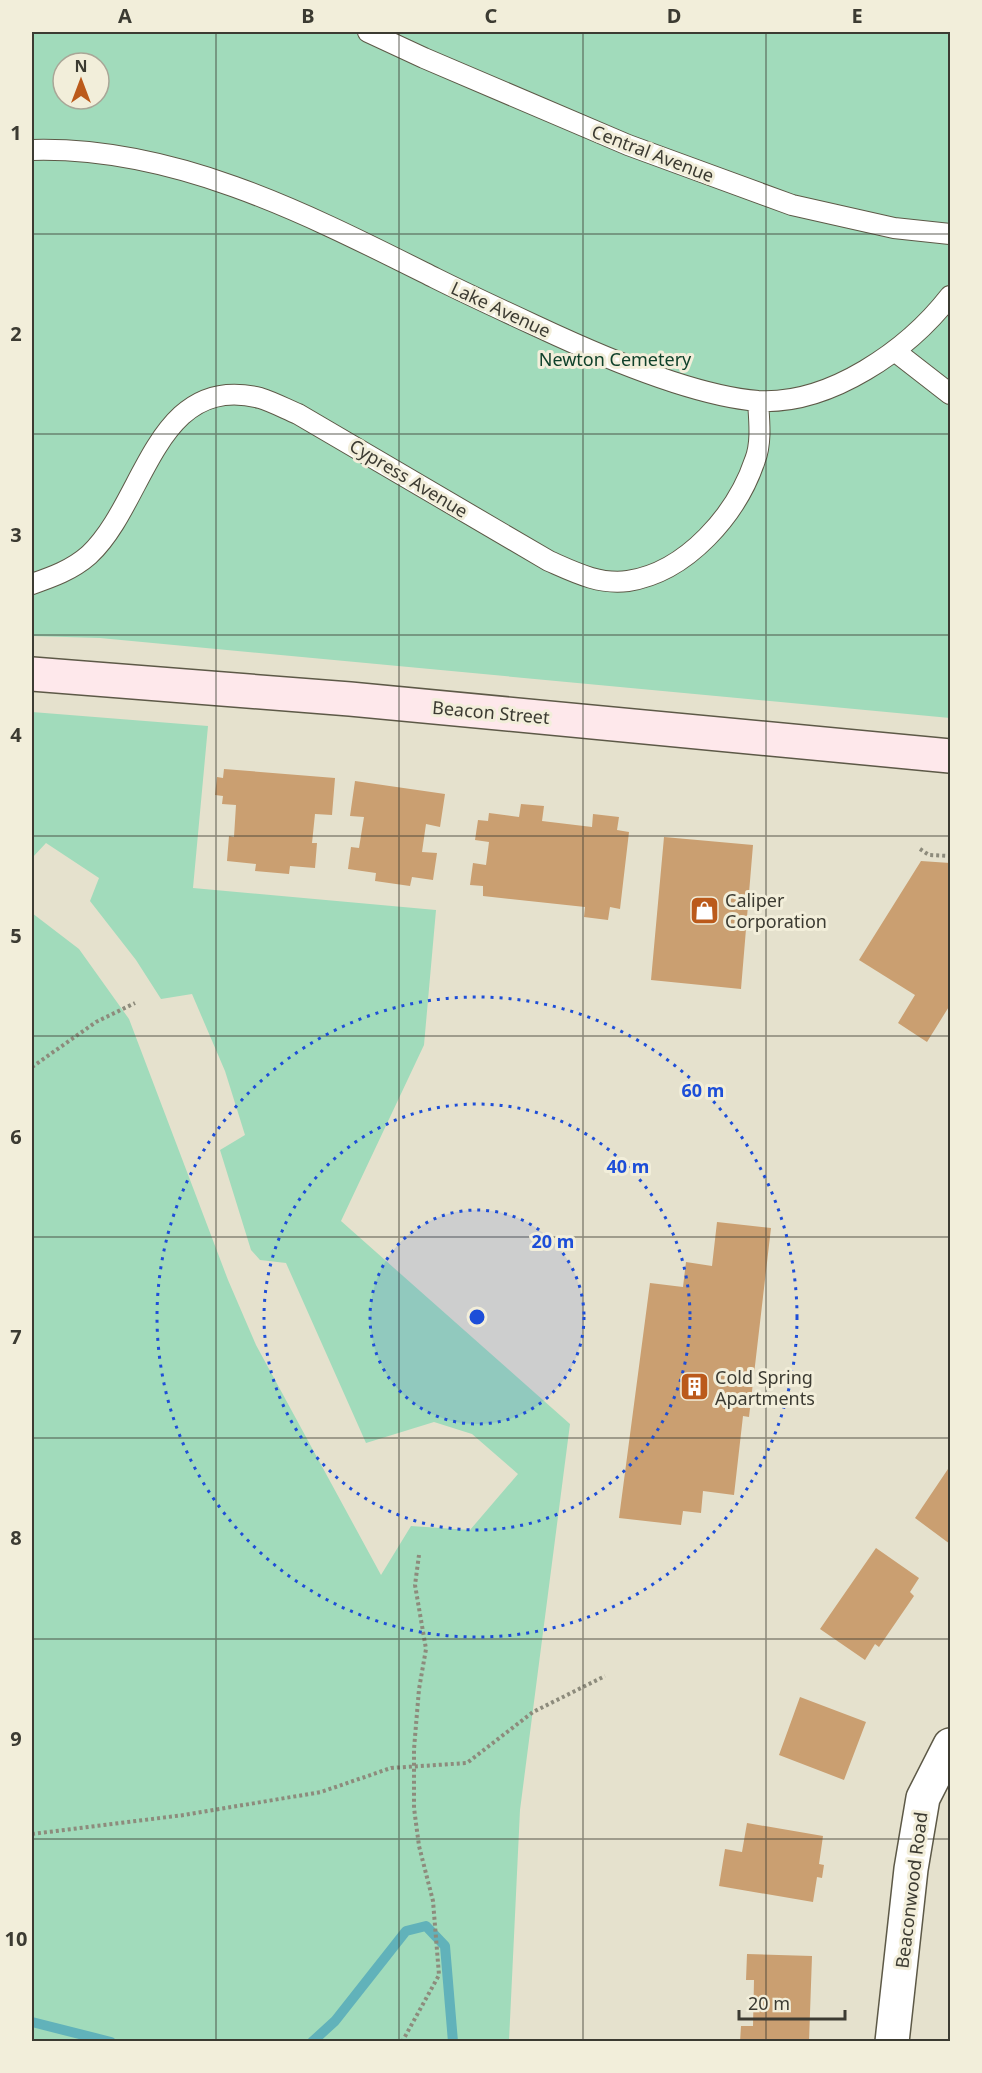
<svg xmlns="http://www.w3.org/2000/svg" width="982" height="2073" viewBox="0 0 982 2073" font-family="'Noto Sans',sans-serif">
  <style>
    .green { fill: #a1dbbb; fill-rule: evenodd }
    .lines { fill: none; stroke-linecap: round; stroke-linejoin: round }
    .stream { stroke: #61b2ba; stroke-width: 10 }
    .building { fill: #ca9f71 }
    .service-casing { stroke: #5d5947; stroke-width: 22 }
    .minor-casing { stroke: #5d5947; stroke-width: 36 }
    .secondary-casing { stroke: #5d5947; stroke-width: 36 }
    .path { stroke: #8d8b7c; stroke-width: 4; stroke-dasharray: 3 3; stroke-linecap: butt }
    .service { stroke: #fff; stroke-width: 20 }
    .minor { stroke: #fff; stroke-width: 33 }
    .secondary { stroke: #fee8eb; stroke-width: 33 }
    .grid { fill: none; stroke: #3c3b32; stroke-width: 1.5; stroke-opacity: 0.55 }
    .ring { fill: none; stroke: #1d4ed8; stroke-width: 3; stroke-dasharray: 3 6 }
    .labels { text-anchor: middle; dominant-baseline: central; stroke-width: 6; stroke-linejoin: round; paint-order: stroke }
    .street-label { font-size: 18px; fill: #3c3b32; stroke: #f2eeda }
    .park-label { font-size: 18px; fill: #0f412a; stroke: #f2eeda }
    .poi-label { font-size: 18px; fill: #3c3b32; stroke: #f2eeda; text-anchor: start }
    .centre { fill: #1d4ed8; stroke: #f2eeda; stroke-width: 3 }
    .ring-label { font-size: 18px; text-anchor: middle; font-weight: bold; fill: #1d4ed8; stroke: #f2eeda; stroke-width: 6; stroke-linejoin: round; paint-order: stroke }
    .neatline { fill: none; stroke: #3c3b32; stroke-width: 2 }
    .grid-label { font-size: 20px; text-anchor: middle; font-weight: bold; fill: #3c3b32 }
  </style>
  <rect width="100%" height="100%" fill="#e5e1cd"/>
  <path class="green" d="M32,32H950V718L100,638L32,636ZM63,63H99V99H63Z
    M32,712L208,726L193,888L436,910L424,1045L341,1221L570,1424L520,1810L509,2041H32V913L79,949L129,1019L228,1280L256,1345L381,1575L411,1526L470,1530L518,1474L472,1434L434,1422L366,1443L286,1263L260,1260L251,1250L220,1150L245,1135L225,1071L192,994L161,999L136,960L90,901L99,878L46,843L32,858Z"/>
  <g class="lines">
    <path class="stream" d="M32,2022L111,2042
      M312,2042L335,2021L406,1931L426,1926L445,1946L453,2042"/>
  </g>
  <path class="building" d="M224,769L335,778L332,815L315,814L312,843H317L315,868L290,866L289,874L255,871L256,864L227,861L229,836L234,837L236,805L222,804L223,796L215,795L217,777L223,778Z
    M355,781L445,794L440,827L426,824L422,852L437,853L433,880L412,877L410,886L375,881L376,873L348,869L351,847L359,848L364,817L350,816Z
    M521,804L544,806L542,821L592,827L593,814L619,817L617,830L629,832L620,909L610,907L608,920L584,917L585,907L483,896V886L470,885L473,863L486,865L489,842L475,840L478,820L488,821L489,813L519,817Z
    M664,837L753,845L741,989L651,980Z
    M921,861L950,863V1005L927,1042L898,1023L915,995L859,960Z
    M717,1222L771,1228L749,1417L743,1416L734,1495L703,1491L701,1513L683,1511L681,1525L619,1518L650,1283L683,1287L686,1262L712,1266Z
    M950,1466V1544L915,1518Z
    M876,1548L919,1578L910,1592L914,1596L879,1647L875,1644L865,1660L820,1629Z
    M800,1697L866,1722L844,1780L779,1755Z
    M747,1823L823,1836L819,1864L824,1865L822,1878L817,1877L813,1902L719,1886L725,1849L742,1852Z
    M747,1954L812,1956L809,2042H740L741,2026H753L754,1980H746Z"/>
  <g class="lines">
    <defs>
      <path id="service" d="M368,32L424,58L628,145L792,205L894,228L950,234
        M32,150C176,146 309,215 435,278C475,298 517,317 558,336C615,362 696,396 758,401C830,405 908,350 950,296
        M896,352L950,394
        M32,584C52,577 72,570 89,555C146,502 155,372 260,398C273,402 286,409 298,414L549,561C574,572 599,585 628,581C687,572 737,514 755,460C762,442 759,419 758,401"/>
      <path id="minor" d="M892,2042L911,1869L923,1798L950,1745"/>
      <path id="secondary" d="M32,674L350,699L950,756"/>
    </defs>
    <use href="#service" class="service-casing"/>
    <use href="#minor" class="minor-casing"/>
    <use href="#secondary" class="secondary-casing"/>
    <path class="path" d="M920,849L929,855L950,856
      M32,1067L96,1022L135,1003
      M32,1834L184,1815L321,1792L391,1768L467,1763L533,1712L605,1676
      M402,2042L439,1975L433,1901L419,1846L414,1808V1749L419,1689L426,1649L415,1585L419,1555"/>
    <use href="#service" class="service"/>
    <use href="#minor" class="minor"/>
    <use href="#secondary" class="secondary"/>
  </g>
  <path class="grid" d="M216,32V2042M399,32V2042M583,32V2042M766,32V2042M32,234H950M32,434H950M32,635H950M32,836H950M32,1036H950M32,1237H950M32,1438H950M32,1639H950M32,1839H950"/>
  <circle cx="477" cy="1317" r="107" fill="#1d4ed8" fill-opacity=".12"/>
  <g class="ring">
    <circle cx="477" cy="1317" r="107"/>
    <circle cx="477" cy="1317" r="213"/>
    <circle cx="477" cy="1317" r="320"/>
  </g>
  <defs>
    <symbol id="shop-square" viewBox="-11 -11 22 22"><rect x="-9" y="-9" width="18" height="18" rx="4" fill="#bb5a1b" stroke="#f2eeda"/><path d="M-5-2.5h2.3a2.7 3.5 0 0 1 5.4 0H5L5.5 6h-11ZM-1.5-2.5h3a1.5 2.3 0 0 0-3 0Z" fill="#fff"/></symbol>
    <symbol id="building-square" viewBox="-11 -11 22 22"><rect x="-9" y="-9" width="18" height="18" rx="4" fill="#bb5a1b" stroke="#f2eeda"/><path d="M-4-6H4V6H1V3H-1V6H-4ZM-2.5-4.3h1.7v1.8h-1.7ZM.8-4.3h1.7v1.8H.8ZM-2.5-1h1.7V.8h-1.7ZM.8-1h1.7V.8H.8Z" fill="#fff"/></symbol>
  </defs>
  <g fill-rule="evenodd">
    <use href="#shop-square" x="688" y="894" width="33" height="33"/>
    <use href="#building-square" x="678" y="1370" width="33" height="33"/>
  </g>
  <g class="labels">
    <g class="street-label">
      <text transform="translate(653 153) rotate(21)">Central Avenue</text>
      <text transform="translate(501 309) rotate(25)">Lake Avenue</text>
      <text transform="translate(409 478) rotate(31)">Cypress Avenue</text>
      <text transform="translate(491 712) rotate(5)">Beacon Street</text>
      <text transform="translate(911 1890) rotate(-83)">Beaconwood Road</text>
    </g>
    <g class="park-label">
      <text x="615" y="359">Newton Cemetery</text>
    </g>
    <g class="poi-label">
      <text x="725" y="900">Caliper<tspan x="725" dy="21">Corporation</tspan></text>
      <text x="715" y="1377">Cold Spring<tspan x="715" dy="21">Apartments</tspan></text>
    </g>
  </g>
  <circle cx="477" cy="1317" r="9" class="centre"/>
  <g class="ring-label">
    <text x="703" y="1097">60 m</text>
    <text x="628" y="1173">40 m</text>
    <text x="553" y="1248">20 m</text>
  </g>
  <rect width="982" height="2073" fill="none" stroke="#f2eeda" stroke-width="66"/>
  <g transform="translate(81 81)"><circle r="28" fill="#f2eeda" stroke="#a9a697" stroke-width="1.5"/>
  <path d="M0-4.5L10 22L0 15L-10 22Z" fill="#bb5a1b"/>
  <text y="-9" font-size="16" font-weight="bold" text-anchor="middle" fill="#3c3b32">N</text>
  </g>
  <path d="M739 2010v9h106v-9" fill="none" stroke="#3c3b32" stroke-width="3"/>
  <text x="748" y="2010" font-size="18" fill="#3c3b32" stroke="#f2eeda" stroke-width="4.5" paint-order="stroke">20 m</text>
  <rect x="33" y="33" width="916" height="2007" class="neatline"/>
  <g class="grid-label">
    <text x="125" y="23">A</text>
    <text x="308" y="23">B</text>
    <text x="491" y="23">C</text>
    <text x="674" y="23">D</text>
    <text x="857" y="23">E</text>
    <text x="16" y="140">1</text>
    <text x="16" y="341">2</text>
    <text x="16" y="542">3</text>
    <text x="16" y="742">4</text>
    <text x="16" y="943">5</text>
    <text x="16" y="1144">6</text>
    <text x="16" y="1344">7</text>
    <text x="16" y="1545">8</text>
    <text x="16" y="1746">9</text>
    <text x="16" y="1946">10</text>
  </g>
</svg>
